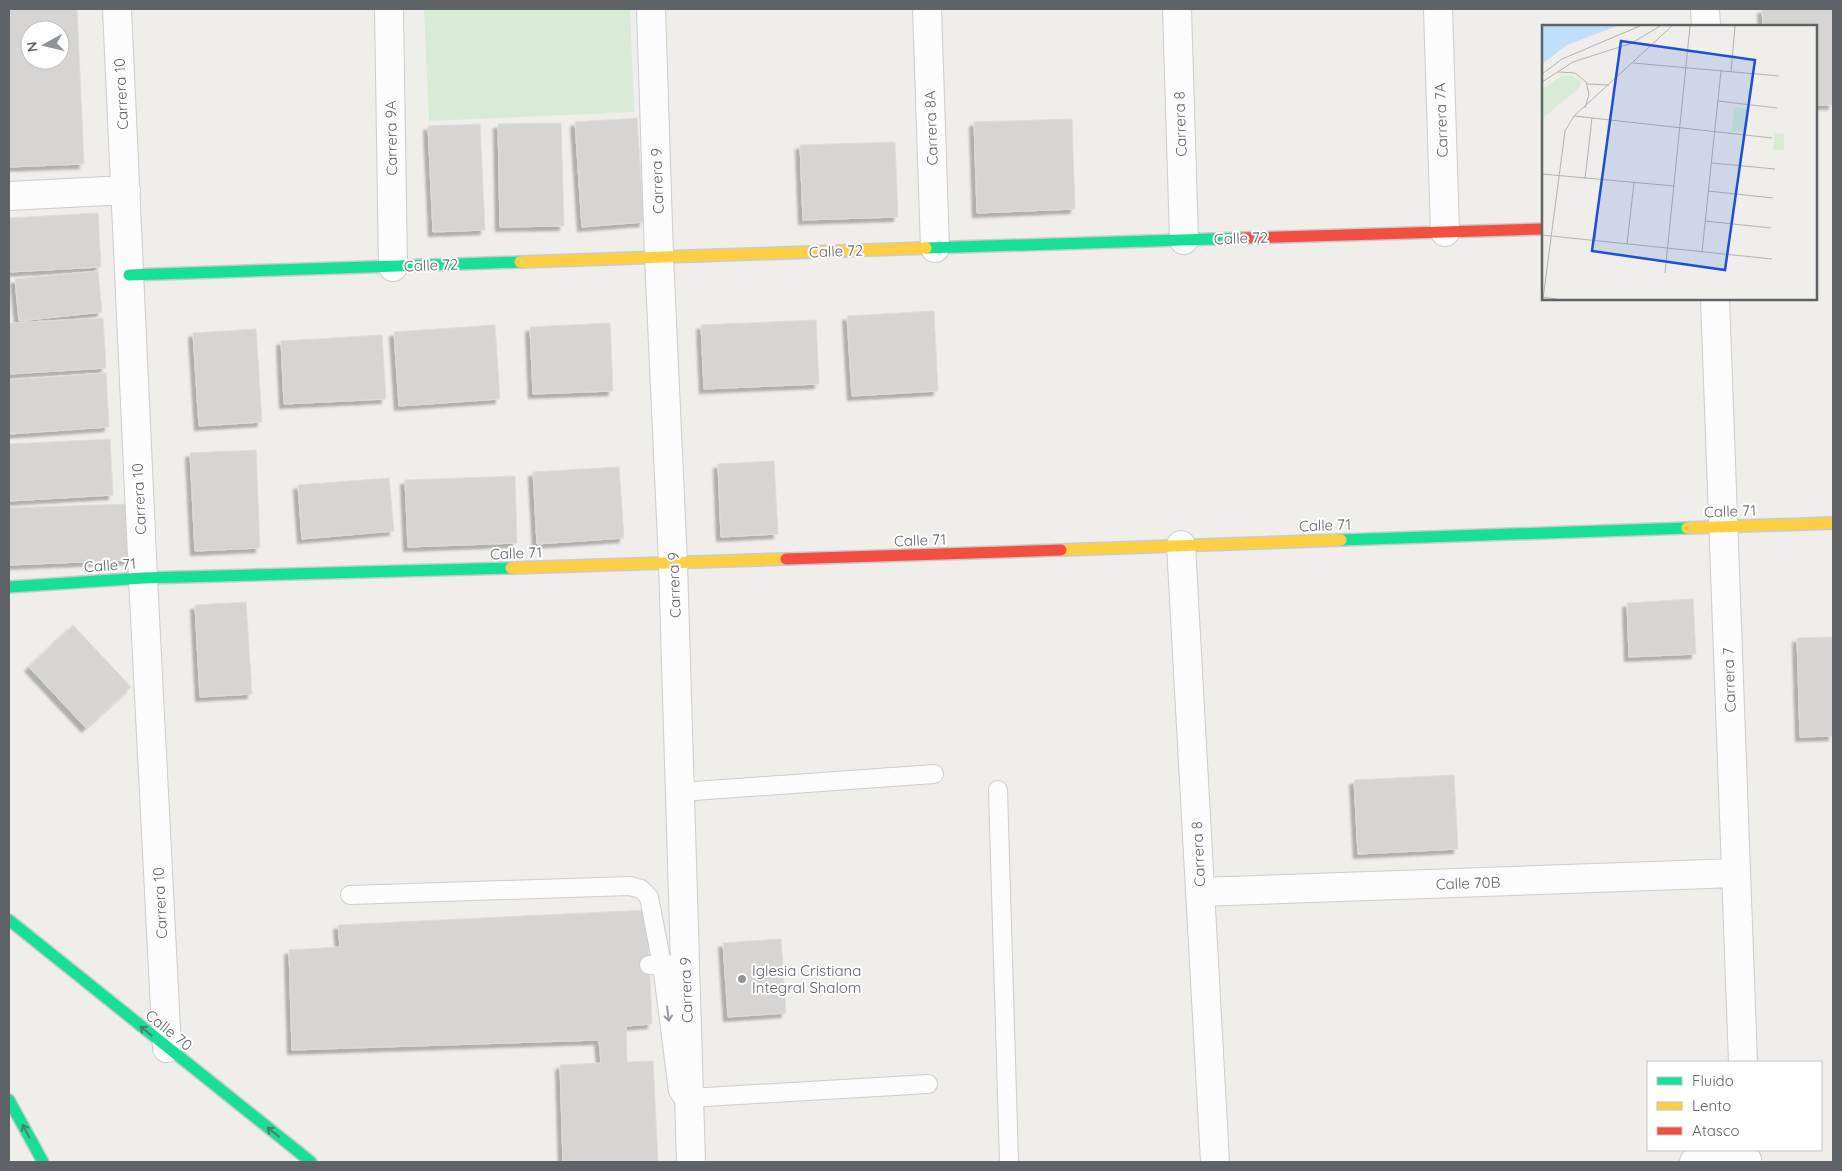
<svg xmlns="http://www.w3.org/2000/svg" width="1842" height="1171" viewBox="0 0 1842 1171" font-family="Quicksand,sans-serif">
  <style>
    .park { fill: #d8ebd6 }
    .building { fill: #d6d5d3; stroke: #deddd9; fill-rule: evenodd; filter: url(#shadow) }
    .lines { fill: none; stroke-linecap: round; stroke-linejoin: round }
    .lane-casing { stroke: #cbcccc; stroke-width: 20 }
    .street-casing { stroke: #cbcccc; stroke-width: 30 }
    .fast-casing { stroke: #cacacb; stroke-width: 14 }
    .slow-casing { stroke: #cacacb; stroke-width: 14 }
    .jam-casing { stroke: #cacacb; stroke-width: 14 }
    .lane { stroke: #fdfcfc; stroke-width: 18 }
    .street { stroke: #fdfcfc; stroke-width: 28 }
    .fast { stroke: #16e098; stroke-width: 11 }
    .slow { stroke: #ffcf43; stroke-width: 11 }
    .jam { stroke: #f24e42; stroke-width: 11 }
    .oneway { stroke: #96999c }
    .oneway2 { stroke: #507c72 }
    .poi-dot { fill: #919496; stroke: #fff; stroke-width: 2 }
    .labels { text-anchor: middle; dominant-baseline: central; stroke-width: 4; stroke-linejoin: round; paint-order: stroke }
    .street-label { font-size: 15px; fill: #5f6368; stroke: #fff }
    .poi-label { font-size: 15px; fill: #5f6368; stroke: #fff; text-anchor: start }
    .inset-road { fill: none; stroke: #b1b2b2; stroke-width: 1 }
    .view { fill: #1d4ed8; fill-opacity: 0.15; stroke: #1d4ed8; stroke-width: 2.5 }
    .inset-edge { fill: none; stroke: #5f6368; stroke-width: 2.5 }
  </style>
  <defs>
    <filter id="shadow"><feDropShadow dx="-4.5" dy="4.5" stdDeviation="1" flood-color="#0004"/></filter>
  </defs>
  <rect width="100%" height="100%" fill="#efeeea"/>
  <path class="park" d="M424,9H630L634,112L429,121Z"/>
  <path class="building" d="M9,9H77L84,164L9,167ZM30,30H60V60H30Z
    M1762,9H1833V105H1816V26H1763Z
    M637,118L644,222L582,227L575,122Z
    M1072,119L1075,209L977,213L974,122Z
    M561,123L564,226L500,227L498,124Z
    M480,124L485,230L433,232L428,126Z
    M895,142L898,217L803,220L800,145Z
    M98,213L101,267L9,272V218Z
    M98,271L102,312L19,321L15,279Z
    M934,311L938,391L852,396L847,316Z
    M103,318L106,368L9,374V323Z
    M816,320L819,384L704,389L701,325Z
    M610,323L613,391L533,394L530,327Z
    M495,325L500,399L399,406L394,332Z
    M256,329L262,422L199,426L193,333Z
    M382,335L386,399L284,404L281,341Z
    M106,373L109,427L9,434V380Z
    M110,439L113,495L9,501V444Z
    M256,450L260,548L195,551L190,453Z
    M774,461L778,534L721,537L718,464Z
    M619,467L624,538L537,544L533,472Z
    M515,476L517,543L408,547L405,480Z
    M389,478L394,531L302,539L298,485Z
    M128,504L130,560L9,565V508Z
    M1693,599L1696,654L1629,657L1627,603Z
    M246,602L252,694L200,697L195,605Z
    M73,625L131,687L86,728L29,667Z
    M1833,637V736L1800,737L1797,638Z
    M1454,775L1458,849L1358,854L1354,780Z
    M647,910L652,1024L626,1026L627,1062L653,1061L658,1162H563L560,1065L601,1063L599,1040L292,1050L289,950L340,947L338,925Z
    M781,939L786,1013L728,1017L723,943Z"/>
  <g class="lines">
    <defs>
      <path id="lane" d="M998,790L1009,1162
        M680,792L934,774
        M350,895L630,886L641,889L649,897L662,965L685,964
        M649,965H662L678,1091L682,1097L689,1098L928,1084"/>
      <path id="street" d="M117,9L143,578L167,1048
        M389,9L393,267
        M651,9L659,256L673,563L691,1162
        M927,9L935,248
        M1177,9L1184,240
        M1438,9L1445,232
        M1705,9L1706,26
        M9,196L126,190
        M1715,299L1743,1062
        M1181,545L1215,1162
        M1200,892L1736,873
        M1694,1162L1747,1160"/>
      <path id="fast" d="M926,248L1244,238
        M129,275L520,262
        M1341,540L1687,528
        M9,587L143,578L511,568
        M9,920L311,1162
        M9,1100L43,1162"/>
      <path id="slow" d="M520,262L926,248
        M1687,528L1833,523
        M1061,550L1341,540
        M511,568L786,559"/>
      <path id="jam" d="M1244,238L1543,229
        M786,559L1061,550"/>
    </defs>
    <use href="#lane" class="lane-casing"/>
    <use href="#street" class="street-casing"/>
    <use href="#fast" class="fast-casing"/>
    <use href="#slow" class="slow-casing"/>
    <use href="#jam" class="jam-casing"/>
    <use href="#lane" class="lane"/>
    <use href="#street" class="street"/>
    <use href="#fast" class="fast"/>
    <use href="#slow" class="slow"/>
    <use href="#jam" class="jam"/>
  </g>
  <defs><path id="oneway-shaft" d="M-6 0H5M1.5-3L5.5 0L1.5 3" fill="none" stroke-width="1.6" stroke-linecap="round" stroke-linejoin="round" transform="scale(1.25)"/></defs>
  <use class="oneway" href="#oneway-shaft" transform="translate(668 1014) rotate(83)"/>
  <g class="oneway2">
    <use href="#oneway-shaft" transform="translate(146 1031) rotate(-141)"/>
    <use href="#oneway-shaft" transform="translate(26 1131) rotate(-118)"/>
    <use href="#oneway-shaft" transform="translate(273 1132) rotate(-142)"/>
  </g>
  <circle class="poi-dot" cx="742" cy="979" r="5"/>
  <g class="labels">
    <g class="street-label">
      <text transform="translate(121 94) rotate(-93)">Carrera 10</text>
      <text transform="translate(1441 120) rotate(-92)">Carrera 7A</text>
      <text transform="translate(1180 124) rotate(-92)">Carrera 8</text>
      <text transform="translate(931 128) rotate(-92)">Carrera 8A</text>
      <text transform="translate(391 138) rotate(-91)">Carrera 9A</text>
      <text transform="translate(657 181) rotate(-92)">Carrera 9</text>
      <text transform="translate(1241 238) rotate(-2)">Calle 72</text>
      <text transform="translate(836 251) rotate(-2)">Calle 72</text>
      <text transform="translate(431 265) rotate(-2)">Calle 72</text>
      <text transform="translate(139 499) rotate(-93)">Carrera 10</text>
      <text transform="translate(1730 511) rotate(-2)">Calle 71</text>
      <text transform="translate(1325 525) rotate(-2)">Calle 71</text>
      <text transform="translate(920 540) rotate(-2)">Calle 71</text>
      <text transform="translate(516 553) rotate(-2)">Calle 71</text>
      <text transform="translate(110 565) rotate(-4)">Calle 71</text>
      <text transform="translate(674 585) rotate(-92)">Carrera 9</text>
      <text transform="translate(1729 680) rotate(-92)">Carrera 7</text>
      <text transform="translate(1198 854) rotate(-93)">Carrera 8</text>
      <text transform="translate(1468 883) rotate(-2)">Calle 70B</text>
      <text transform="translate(160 903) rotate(-93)">Carrera 10</text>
      <text transform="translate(686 990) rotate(-92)">Carrera 9</text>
      <text transform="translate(169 1030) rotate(39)">Calle 70</text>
    </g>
    <g class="poi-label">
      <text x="752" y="970">Iglesia Cristiana<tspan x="752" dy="17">Integral Shalom</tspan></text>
    </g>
  </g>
  <g transform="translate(1542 25)">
    <rect width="275" height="275" fill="#efeeea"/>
    <path d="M20,51H30L39,56L38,62L0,94V64ZM192,82L207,84L205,107L190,106ZM233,108L242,109V125H231Z" fill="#d8ebd6"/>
    <path d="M0,1H75L25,20L0,39Z" fill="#bfe0f9"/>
    <path class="inset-road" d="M91,38L237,51M16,47L33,48L44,57L47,69L43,83M189,47L193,1M0,49L20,34L98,1M0,57L31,37L90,18L118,1M45,59L67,60M176,76L235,83M32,91L230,113M170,138L233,144M0,149L132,161M43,154L50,93M166,166L231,173M163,196L229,203M0,210L230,234M53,216L56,184M85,219L92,158M160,227L179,46M123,248L148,1M0,272L15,274M1,274L23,106L32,91L130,1"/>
    <path class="view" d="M79,16L213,35L183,245L50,226Z"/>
    <rect width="275" height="275" class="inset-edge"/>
  </g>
  <rect width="1842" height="1171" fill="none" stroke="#5f6368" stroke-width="20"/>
  <rect x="1647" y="1061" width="175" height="90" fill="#ffffff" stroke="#bfc1c3"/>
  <rect x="1657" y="1077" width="25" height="8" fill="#16e098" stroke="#bfc1c3"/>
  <text x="1692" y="1086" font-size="15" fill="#5f6368">Fluido</text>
  <rect x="1657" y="1102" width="25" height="8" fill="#ffcf43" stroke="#bfc1c3"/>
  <text x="1692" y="1111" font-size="15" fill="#5f6368">Lento</text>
  <rect x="1657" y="1127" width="25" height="8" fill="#f24e42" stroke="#bfc1c3"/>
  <text x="1692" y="1136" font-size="15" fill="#5f6368">Atasco</text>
  <g transform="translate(45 45) rotate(262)"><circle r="24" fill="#ffffff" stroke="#bfc1c3"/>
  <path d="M0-4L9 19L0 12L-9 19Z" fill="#919496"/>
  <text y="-8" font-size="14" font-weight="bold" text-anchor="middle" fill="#5f6368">N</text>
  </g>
</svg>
